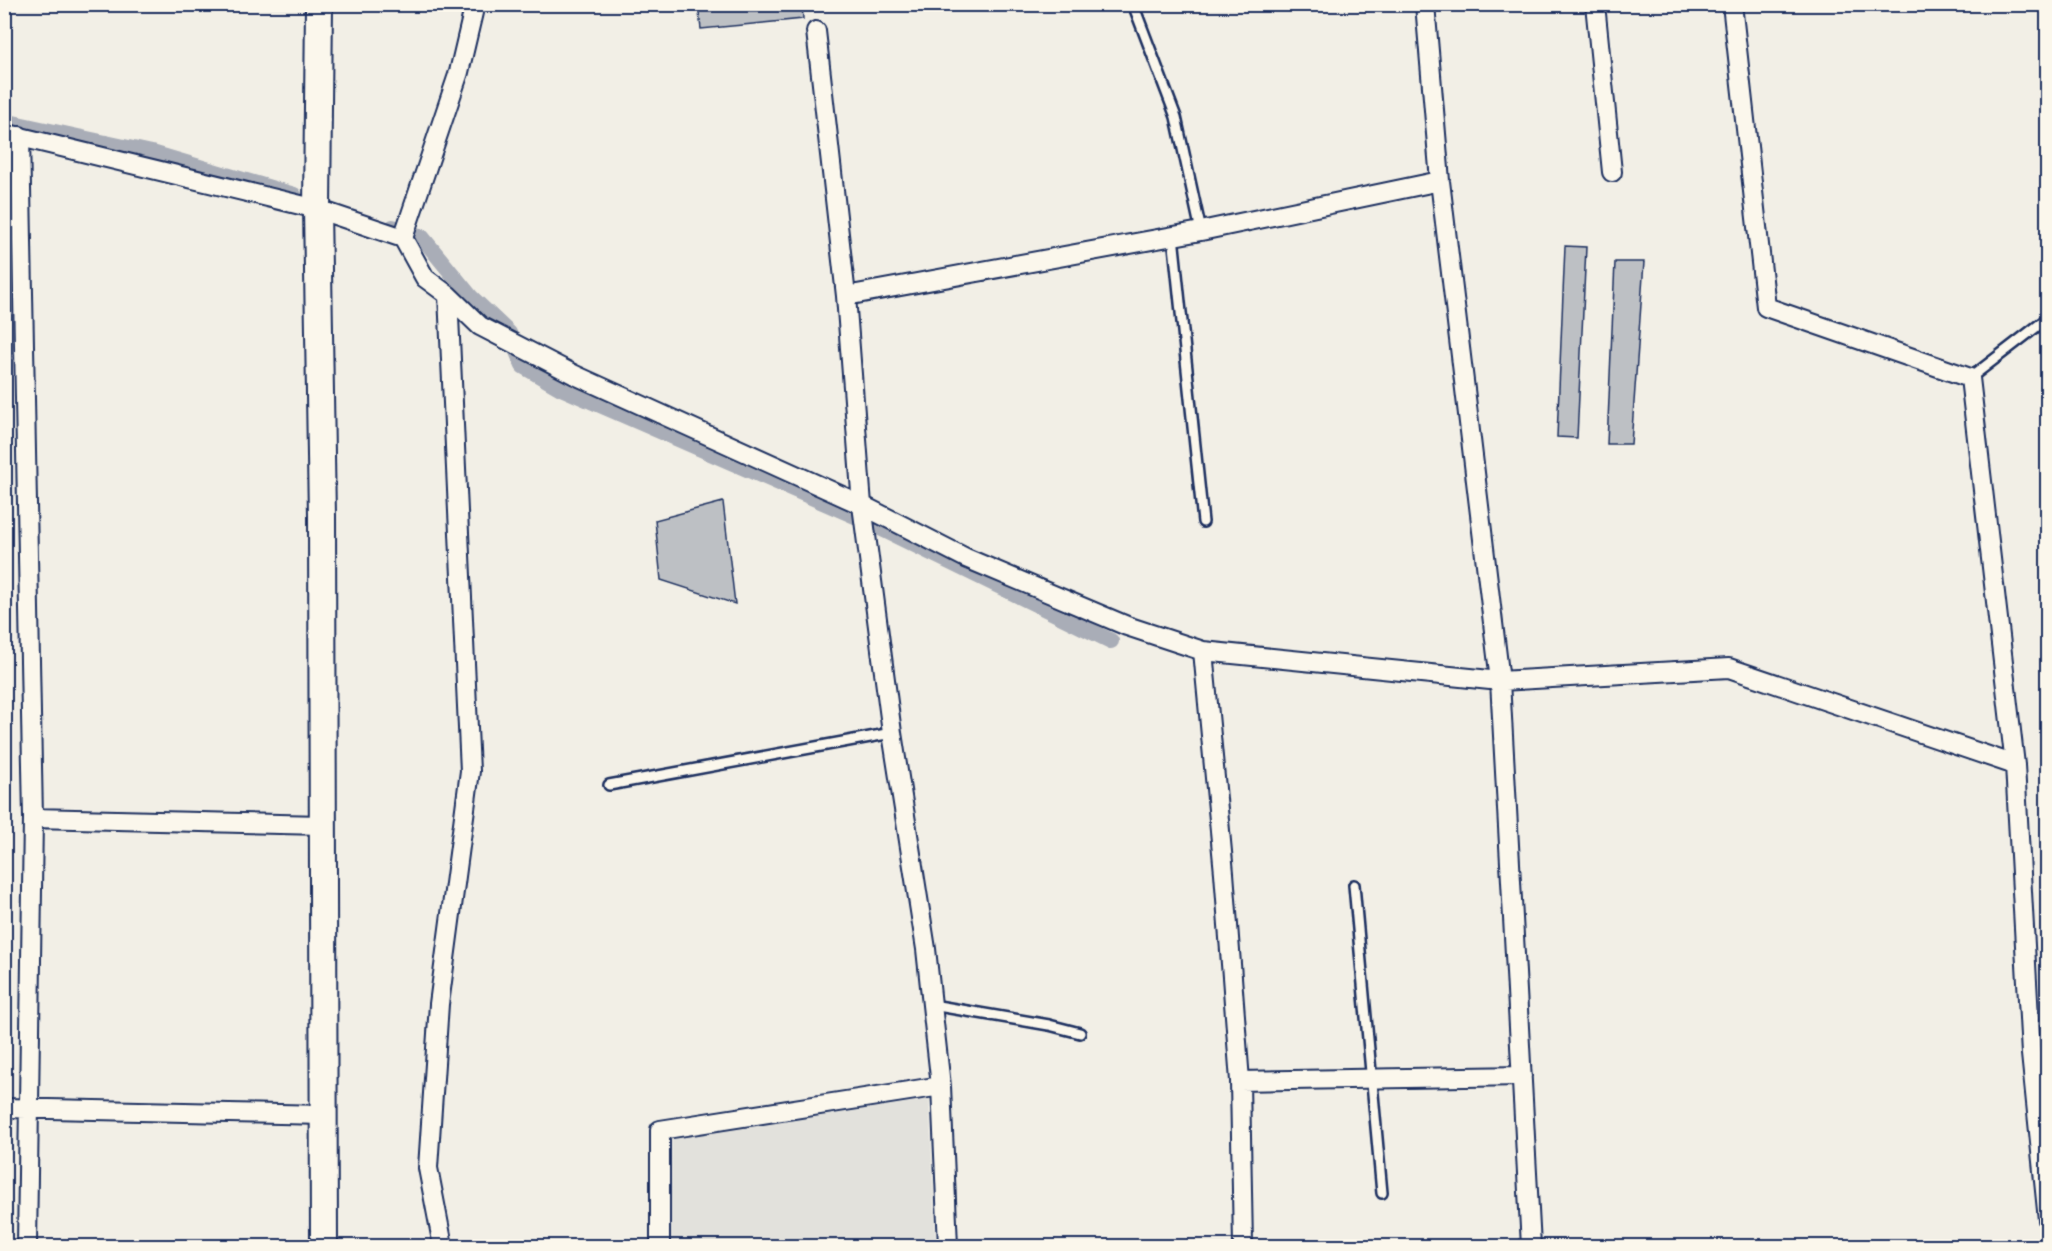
<svg xmlns="http://www.w3.org/2000/svg" width="2052" height="1251" viewBox="0 0 2052 1251" font-family="Caveat,sans-serif">
  <style>
    .built { fill: #e2e1dc }
    .lines { fill: none; stroke-linecap: round; stroke-linejoin: round }
    .canal { stroke: #a9adb7; stroke-width: 16 }
    .building { fill: #bdc0c4; stroke: #1b2f5e; stroke-width: 1.5 }
    .lane-casing { stroke: #1b2f5e; stroke-width: 14 }
    .street-casing { stroke: #1b2f5e; stroke-width: 22 }
    .secondary-casing { stroke: #1b2f5e; stroke-width: 30 }
    .lane { stroke: #fbf7ec; stroke-width: 9 }
    .street { stroke: #fbf7ec; stroke-width: 18 }
    .secondary { stroke: #fbf7ec; stroke-width: 26 }
  </style>
  <rect width="100%" height="100%" fill="#f2efe6"/>
  <filter id="ink" filterUnits="userSpaceOnUse"><feTurbulence type="fractalNoise" baseFrequency=".0167" numOctaves="2"/><feDisplacementMap in="SourceGraphic" scale="12" xChannelSelector="R" yChannelSelector="G"/><feConvolveMatrix kernelMatrix="1 2 1 2 8 2 1 2 1" color-interpolation-filters="sRGB"/></filter>
  <g filter="url(#ink)">
    <path class="built" d="M929,1098L936,1246H670L672,1138Z"/>
    <g class="lines">
      <path class="canal" d="M4,121L152,153L294,195
        M393,227L422,237L471,297L509,333L523,366L561,388L864,520L1111,641"/>
    </g>
    <path class="building" d="M698,4H802L803,19L701,29Z
      M1565,246L1586,247L1577,438L1557,437Z
      M1615,262H1644L1631,444H1607Z
      M723,502L735,604L661,580L655,520Z"/>
    <g class="lines">
      <defs>
        <path id="lane" d="M1133,4L1176,117L1201,231
          M1173,236L1203,522
          M1970,378L2048,318
          M609,785L892,733
          M1354,885L1382,1193
          M932,1005L1049,1025L1080,1033"/>
        <path id="street" d="M1425,4L1440,181L1500,681L1531,1246
          M1595,4L1612,172
          M1732,4L1766,307L1970,378L2015,765L2031,1054L2048,1220
          M816,31L846,296L862,505L892,733L926,949L932,1005L941,1086L948,1246
          M4,133L317,209L403,238L425,278L448,295L480,326L575,375L862,505L966,558L1127,626L1203,651L1500,681L1729,668L2015,765
          M20,136L33,818L27,1246
          M403,238L459,72L475,4
          M846,296L1201,231L1440,181
          M1203,651L1224,873L1240,1081L1243,1246
          M33,818L323,825
          M1240,1081L1522,1076
          M4,1108L324,1115
          M443,1246L428,1168L439,1004L470,771L448,295
          M660,1246V1130L941,1086"/>
        <path id="secondary" d="M319,4L317,209L322,516L324,1246"/>
      </defs>
      <use href="#lane" class="lane-casing"/>
      <use href="#street" class="street-casing"/>
      <use href="#secondary" class="secondary-casing"/>
      <use href="#lane" class="lane"/>
      <use href="#street" class="street"/>
      <use href="#secondary" class="secondary"/>
    </g>
  </g>
  <rect width="2052" height="1251" fill="none" stroke="#fbf7ec" stroke-width="24"/>
  <rect x="12" y="12" width="2028" height="1227" fill="none" stroke="#1b2f5e" stroke-width="2" filter="url(#ink)"/>
</svg>
